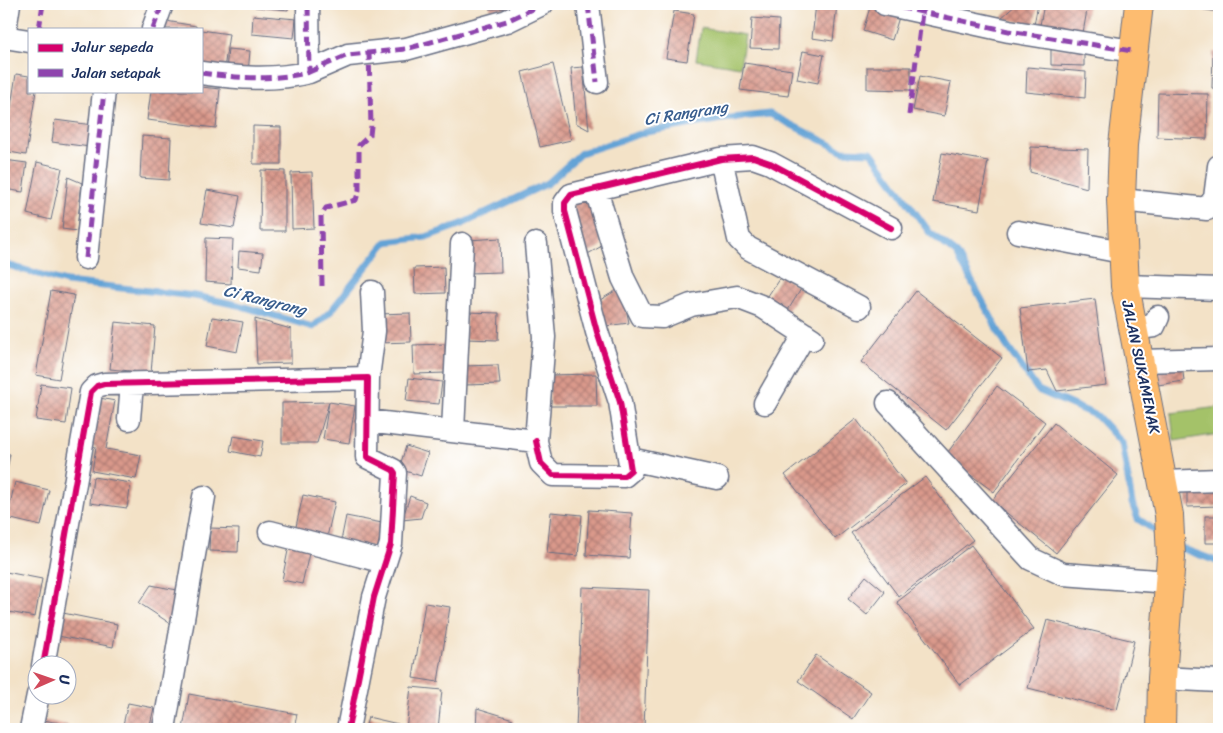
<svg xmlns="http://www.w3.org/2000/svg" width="1223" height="733" viewBox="0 0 1223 733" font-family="Sriracha,sans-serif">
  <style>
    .green { fill: #a4c269; stroke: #607864 }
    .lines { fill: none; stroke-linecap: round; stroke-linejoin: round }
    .stream { stroke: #64a3d6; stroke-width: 7 }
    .building { fill: url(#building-cross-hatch) }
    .minor-casing { stroke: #676e83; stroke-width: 25 }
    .major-casing { stroke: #676e83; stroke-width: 30 }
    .minor { stroke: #fff; stroke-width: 22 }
    .major { stroke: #fdbc70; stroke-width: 28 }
    .quiet { stroke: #8e44ad; stroke-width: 5; stroke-dasharray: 10 5; stroke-linecap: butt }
    .cycleway-casing { stroke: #fff; stroke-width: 9 }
    .cycleway { stroke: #d6006c; stroke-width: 6 }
    .labels { text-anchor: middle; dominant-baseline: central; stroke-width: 4; stroke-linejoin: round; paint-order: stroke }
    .street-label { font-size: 15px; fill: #1b2f5e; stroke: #fff }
    .water-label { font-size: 16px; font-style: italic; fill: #385d8e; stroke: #fff }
  </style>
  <defs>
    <pattern id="building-cross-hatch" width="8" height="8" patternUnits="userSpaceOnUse" patternTransform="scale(1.25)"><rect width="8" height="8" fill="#da998b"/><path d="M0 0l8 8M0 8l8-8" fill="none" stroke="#b07d75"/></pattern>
  </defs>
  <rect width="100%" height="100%" fill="#fff"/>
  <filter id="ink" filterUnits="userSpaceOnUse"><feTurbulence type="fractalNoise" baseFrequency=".02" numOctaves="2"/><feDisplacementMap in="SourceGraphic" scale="10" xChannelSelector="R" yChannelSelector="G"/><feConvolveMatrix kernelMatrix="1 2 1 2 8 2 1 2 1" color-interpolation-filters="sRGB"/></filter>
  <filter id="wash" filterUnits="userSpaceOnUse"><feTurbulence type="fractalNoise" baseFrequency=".0096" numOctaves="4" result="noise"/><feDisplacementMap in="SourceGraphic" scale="20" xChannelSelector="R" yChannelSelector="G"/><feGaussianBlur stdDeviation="1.12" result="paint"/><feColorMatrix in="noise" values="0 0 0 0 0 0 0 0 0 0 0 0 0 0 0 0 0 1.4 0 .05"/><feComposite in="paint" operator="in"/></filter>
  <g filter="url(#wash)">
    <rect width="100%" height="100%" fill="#f3e2c7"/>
    <path class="green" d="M701,28L745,35L740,67L696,60Z
      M1219,407V434L1174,441L1171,413Z"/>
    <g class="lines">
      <path class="stream" d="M4,264L66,282L195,296L238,305L313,327L331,311L386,242L426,237L462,224L548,183L581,153L646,132L722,119L770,114L843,151L871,152L930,233L957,254L1006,345L1038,390L1097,416L1122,443L1132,503L1138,519L1163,536
        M1178,547L1219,562"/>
    </g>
    <g id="blocks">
      <path class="building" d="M256,4H289L288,10L255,7Z
        M490,4H520V8L490,9Z
        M816,4H837L833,41L812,38Z
        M1017,4H1038L1034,25L1001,18Z
        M1044,4H1088L1083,33L1040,25Z
        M1173,4H1219V12L1173,5Z
        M870,7L899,17L892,40L863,31Z
        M674,11L694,14L687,61L666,58Z
        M253,15L296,19L294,38L252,34Z
        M752,18L779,20L778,49L750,48Z
        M166,21L196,26V29H165Z
        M201,30L229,34L224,69L201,66Z
        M1051,48L1084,49V66L1051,65Z
        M228,49L250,51L248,73L226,71Z
        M803,51L824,55L818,83L797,79Z
        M1213,52H1219V89L1212,88Z
        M744,63L792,70L788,96L740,90Z
        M553,64L571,140L540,147L522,72Z
        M583,67L589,130L576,123L571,68Z
        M867,67H911V90L867,89Z
        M1027,67L1086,72L1085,98L1026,92Z
        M16,74L29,76V91H36L26,155L4,151Z
        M920,76L951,82L944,116L913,110Z
        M201,87L220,89L216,128L147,120L151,91H201Z
        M1158,93L1208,94L1207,139L1157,137Z
        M55,120L93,125L90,147L52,142Z
        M253,126L281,127V164H253Z
        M142,136L171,138L169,180L140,178Z
        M1031,147L1088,149L1087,188L1030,172Z
        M942,153L988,161L979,210L933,202Z
        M4,160L27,163L23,192L4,189Z
        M37,162L62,168L51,220L27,214Z
        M261,170L285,171V231H260Z
        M312,172L314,228L292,229L291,173Z
        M68,177L82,183L77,231L62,229Z
        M207,190L240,196L234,228L201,223Z
        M592,195L602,246L584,256L572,200Z
        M206,238L233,239L231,284L205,282Z
        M500,238L501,272L469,273L468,240Z
        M239,251L263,253L261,270L238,267Z
        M444,267L445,293L415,294L414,268Z
        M781,276L801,289L785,315L764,302Z
        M622,287L629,323L605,326L600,300Z
        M51,291L74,295L59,379L36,375Z
        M916,291L1002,358L946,430L861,362Z
        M1095,299L1106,385L1057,391L1047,370L1028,372L1020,308Z
        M466,312L499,313L498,340L465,339Z
        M410,313L411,342L379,343L378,314Z
        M212,317L243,322L237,352L207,346Z
        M255,319L291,329V363L257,364Z
        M115,322L155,326L151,373L110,369Z
        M445,344L446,373L414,374L413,345Z
        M1182,364L1184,381L1158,385L1155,368Z
        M498,365L500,384L464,385L463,366Z
        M596,374L597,406H550L549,375Z
        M409,378L442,382L439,404L406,401Z
        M41,384L71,388L66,424L36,420Z
        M997,386L1045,422L994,492L945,456Z
        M100,398L115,401L106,449L141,455L136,479L92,471L96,447L92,446Z
        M329,402L317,443H282V403Z
        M329,402L355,406L349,443L323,439Z
        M856,419L906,484L835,539L785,475Z
        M1054,423L1118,475L1056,553L992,501Z
        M233,436L263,441L260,457L230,451Z
        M406,446L428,453L421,476L399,469Z
        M4,453L10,454L5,482H4Z
        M93,477L131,483L127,508L90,503Z
        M925,477L973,540L899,597L851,533Z
        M15,482L49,490L41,526L7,518Z
        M1219,488V506L1187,507V489Z
        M303,495L335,502L327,537L295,531Z
        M410,496L426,502L421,518L402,520Z
        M589,510L632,513L629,558L586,555Z
        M551,512L582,515L578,556L547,553Z
        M346,516L382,523L378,548L341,541Z
        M1205,516H1219V543H1205Z
        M210,528L239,529L238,552L209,551Z
        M290,541L311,545L302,584L282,580Z
        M971,545L1034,629L960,685L897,602Z
        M6,572L42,579L35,617L4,611Z
        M866,576L885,592L867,615L848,599Z
        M151,585L177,590L171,624L139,603Z
        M582,587L649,590L644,729H576Z
        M425,603L450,607L438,682L413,678Z
        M63,613L117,624L113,647L58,636Z
        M1047,620L1134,641L1117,710L1028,688Z
        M816,655L871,692L853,719L798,681Z
        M411,687L442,690L438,729H406Z
        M189,694L297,714L294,729H183Z
        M128,703L154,708L149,729H122Z
        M477,708L513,719V729H476Z
        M368,717L398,724L397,729H365Z
        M44,720L68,725V729H42Z"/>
    </g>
  </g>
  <g filter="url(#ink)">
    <use href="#blocks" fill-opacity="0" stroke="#676e83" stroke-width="1"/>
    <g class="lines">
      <defs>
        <path id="minor" d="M588,4L597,82
          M885,4L1009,31L1132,51
          M153,29L162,4
          M4,37L9,4
          M4,37L29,41
          M309,72L348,55L406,49L507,21L542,4
          M201,73C237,78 275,81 309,72L308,4
          M721,159L739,239L748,248L859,307
          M596,190L623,278L642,316L662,317L691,305L737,297L763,307L812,339
          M1121,200L1207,209L1215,198L1219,166
          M1018,232L1122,252
          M86,258L104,91
          M1125,286L1219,289
          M1132,329L1154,326L1158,317
          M1140,361L1219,359
          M368,378L374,331L372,292
          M765,403L805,334
          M888,403L1031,559L1063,574L1169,582
          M129,419L132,384
          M367,421L536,441L544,337L536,244
          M453,431L462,244
          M536,441L541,463L553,475L624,476L631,470L620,402L597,332L565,211V203L571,195L721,159L753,157L770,163L891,228
          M630,459L717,478
          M1164,482L1219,480
          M270,532L385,562
          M43,666L91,392L97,386L104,384L368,378L367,457L393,470L395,473L391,544L374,597L348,729
          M1162,678L1219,681
          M31,729L38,695
          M164,729L204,497"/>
        <path id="major" d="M1139,4L1123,145L1121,200L1125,286L1169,515L1171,557L1162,678L1161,729"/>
      </defs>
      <use href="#minor" class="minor-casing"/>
      <use href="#major" class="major-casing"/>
      <use href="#minor" class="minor"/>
      <use href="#major" class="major"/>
      <path class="quiet" d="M588,4L597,82
        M885,4L1009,31L1132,51
        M39,29L43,4
        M153,29L162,4
        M309,72L348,55L406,49L507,21L542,4
        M201,73C237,78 275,81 309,72L308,4
        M909,115L922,13L927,4
        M86,258L104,91
        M322,286L321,216L326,208L356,200L359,190V145L370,135L371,126L369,53"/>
      <defs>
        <path id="cycleway" d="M536,441L541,463L553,475L624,476L631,470L620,402L597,332L565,211V203L571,195L721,159L753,157L770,163L891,228
          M43,666L91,392L97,386L104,384L368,378L367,457L393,470L395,473L391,544L374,597L348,729"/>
      </defs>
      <use href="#cycleway" class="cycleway-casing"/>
      <use href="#cycleway" class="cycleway"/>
    </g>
  </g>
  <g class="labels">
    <g class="street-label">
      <text transform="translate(1141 367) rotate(78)">JALAN SUKAMENAK</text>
    </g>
    <g class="water-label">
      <text transform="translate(686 113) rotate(-9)">Ci Rangrang</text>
      <text transform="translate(265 300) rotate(14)">Ci Rangrang</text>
    </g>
  </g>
  <rect width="1223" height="733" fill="none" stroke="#fff" stroke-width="20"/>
  <rect x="28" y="28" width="175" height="65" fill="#ffffff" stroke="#a4acbf"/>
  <rect x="38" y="44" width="25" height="8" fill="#d6006c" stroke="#a4acbf"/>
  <text x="72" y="52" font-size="15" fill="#1b2f5e">Jalur sepeda</text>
  <rect x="38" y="69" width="25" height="8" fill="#8e44ad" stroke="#a4acbf"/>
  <text x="72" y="78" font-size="15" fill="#1b2f5e">Jalan setapak</text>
  <g transform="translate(52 680) rotate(88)"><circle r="24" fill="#ffffff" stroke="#a4acbf"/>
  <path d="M0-4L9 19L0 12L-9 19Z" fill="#d1495b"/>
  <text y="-8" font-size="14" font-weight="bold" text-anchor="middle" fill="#1b2f5e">U</text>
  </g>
</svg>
